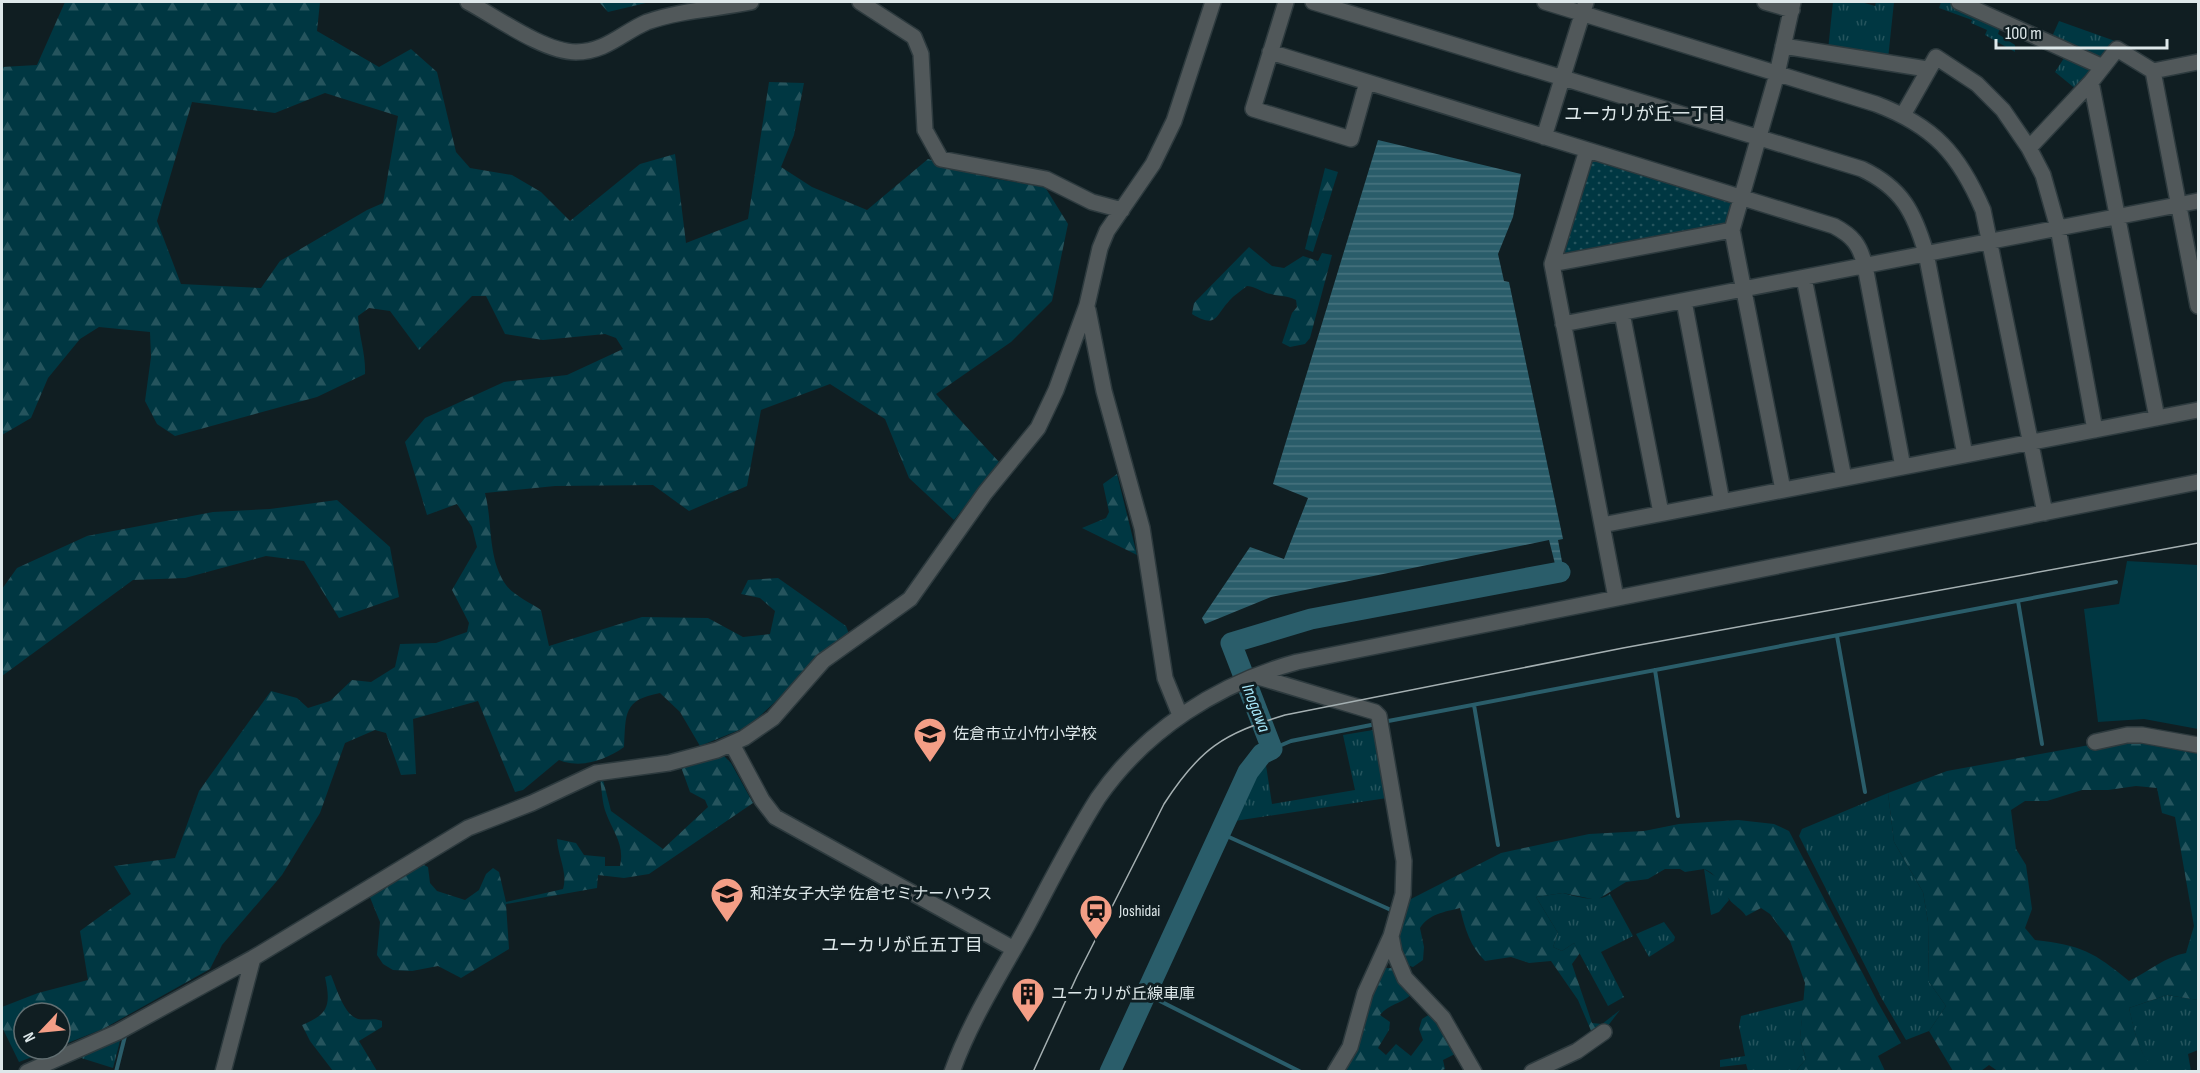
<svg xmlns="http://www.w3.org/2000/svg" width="2200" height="1073" viewBox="0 0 2200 1073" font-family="'Sofia Sans Condensed','Noto Sans JP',sans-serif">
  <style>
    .grass { fill: url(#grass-tufts) }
    .forest { fill: url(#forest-firs); fill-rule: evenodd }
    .park { fill: url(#park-dots) }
    .garden { fill: #003742 }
    .water { fill: url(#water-rules) }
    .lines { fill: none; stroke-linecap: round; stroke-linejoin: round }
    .stream { stroke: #2a5d6a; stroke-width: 4 }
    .river { stroke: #2a5d6a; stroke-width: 21 }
    .minor-casing { stroke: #2d3a3e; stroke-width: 18 }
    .minor { stroke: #51585a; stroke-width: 15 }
    .tram { stroke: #a5b0b2; stroke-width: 1.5 }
    .labels { text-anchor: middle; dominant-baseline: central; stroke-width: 6; stroke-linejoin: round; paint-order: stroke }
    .poi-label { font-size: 16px; fill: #dee8ea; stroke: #101e22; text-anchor: start }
    .neighbourhood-label { font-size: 18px; fill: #dee8ea; stroke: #101e22 }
    .water-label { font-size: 18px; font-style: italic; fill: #a7e9fb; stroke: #101e22 }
  </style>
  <defs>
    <pattern id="grass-tufts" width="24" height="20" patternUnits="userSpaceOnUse" patternTransform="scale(1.5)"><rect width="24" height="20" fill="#003742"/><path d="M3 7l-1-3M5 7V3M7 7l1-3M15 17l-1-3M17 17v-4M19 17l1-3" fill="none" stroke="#25545d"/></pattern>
    <pattern id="forest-firs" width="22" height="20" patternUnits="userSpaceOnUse" patternTransform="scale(1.5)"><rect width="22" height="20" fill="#003742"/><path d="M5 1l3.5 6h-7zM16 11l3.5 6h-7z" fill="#25545d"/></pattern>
    <pattern id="park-dots" width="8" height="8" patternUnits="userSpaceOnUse" patternTransform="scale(1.5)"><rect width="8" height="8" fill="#003742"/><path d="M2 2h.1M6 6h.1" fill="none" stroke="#25545d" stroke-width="1.8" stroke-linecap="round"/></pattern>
    <pattern id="water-rules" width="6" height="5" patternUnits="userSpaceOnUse" patternTransform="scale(1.5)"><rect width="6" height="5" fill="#2a5d6a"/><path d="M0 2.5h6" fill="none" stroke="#48747f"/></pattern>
  </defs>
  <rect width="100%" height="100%" fill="#101e22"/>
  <path class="grass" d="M1833,2H1861L1875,6L1876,2H1894L1888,59L1828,50Z
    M1941,2H1958L2001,25L1998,34L2015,45V52L1985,35L1987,30L1971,23L1972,20L1939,8Z
    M2059,21L2115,41L2103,58L2099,59L2051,39Z
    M2066,55L2091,66L2093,72L2077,90L2055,72Z
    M1373,730L1387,798L1228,822L1250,775L1265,759L1272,804L1355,790L1343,735Z
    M1888,793L1894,842L1923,892L1928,922L1929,982L1946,1006L1929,1031L1906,1040L1882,999L1799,836L1802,829Z
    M1704,869L1721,880L1729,900L1719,912L1711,915Z
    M1563,893C1578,897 1597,903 1610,894L1633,936L1601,952L1624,997L1608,1006L1574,943L1562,951L1553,947L1558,933L1536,897Z
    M1664,922L1675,937L1674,941L1649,957L1636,934Z
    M2167,995L2198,1000V1050L2188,1054L2191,1071C2182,1071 2167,1073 2158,1071C2140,1063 2133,1025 2129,1008Z
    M1804,1000L1800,1038L1806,1059L1796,1071H1748L1746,1064L1720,1067V1060L1745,1056L1739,1026L1741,1016Z
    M121,1037L113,1068L78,1057Z"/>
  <path class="forest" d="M65,2H320L317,31L379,67L411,49L437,72L456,152L470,168L512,175L541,192L570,221L640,164L675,154L686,243L748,219L769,82L804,83L794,135L781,167L812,187L867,210L928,159L991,178L1045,187L1068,224L1052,301L1011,342L936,394L1000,463L954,520L909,478L885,419L830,384L761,410L747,486L689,511L653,485L555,486L485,493C493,523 487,558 506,585C513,595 531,603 541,610L549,646L642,617L708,618L743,637L770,634L775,611L760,598L741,594L748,580L778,578L846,626L849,634L749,726L700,746L680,712L660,693C623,700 626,713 624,747C606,760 581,769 559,760L523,790L515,792L478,701L413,719L416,774L401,775L386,733L375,730L345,743L320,813L282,875L222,945L210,969L103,1029L60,1046V1013H24V1049H53L19,1062L2,1027V1007L38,993L88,980L80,931L131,894L114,866L175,858L199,791L271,691L297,698L308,708L330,701L352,680L371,682L395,667L400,644L436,643L467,632L469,623L452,590L477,547L472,527L457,504L427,515L405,442L425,418L504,382L567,375L623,349L616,338L605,334L543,340L505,334L486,296H472L419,350L390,311L369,308L358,316C359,337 366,354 365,374L317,397L175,436L157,424L145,401L151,357L150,332L99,327L80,339L48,378L31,418L2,435V67L37,65ZM325,93L398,116L383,203L367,210L280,261L261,288L181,284L157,221L192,102L275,113Z
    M599,2H650L608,12Z
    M1325,168L1338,172L1313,252L1305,249Z
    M1249,247L1272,266L1284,268L1303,256L1318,261L1322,253L1332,255L1310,338L1305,344L1290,347L1282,343L1292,313L1297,307L1296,300C1287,295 1281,297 1271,294C1263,293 1257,287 1247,286C1241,291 1234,295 1229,301C1215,316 1217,329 1192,314L1194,303Z
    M1117,474L1137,555L1082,528L1106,518L1109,512L1103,484Z
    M337,500L390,547L399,597L339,618L304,561L266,556L185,578L133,580L2,676V589L17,568L87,536L213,512L270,509Z
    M2128,738L2198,749V1000L2167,995L2129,1008C2135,1031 2138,1057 2159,1071L1999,1072L1989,1065L1981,1071H1953L1929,1031L1946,1006L1929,982L1928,922L1923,892L1894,842L1888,793L1947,771ZM2136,786L2157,788L2162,813L2175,817L2194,926L2186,953C2166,956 2148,972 2129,981C2094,952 2081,945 2035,940L2025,928L2032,909L2026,865L2016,849L2011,810L2025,801H2047L2082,790H2108Z
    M723,755L731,763L753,803L649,874L624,878L598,875L597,888L506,904L509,949L461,978L438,966L412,971L393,970L383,964L377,955L380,922L369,895L422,864L428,867L430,883L437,891L465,900L479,890L486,874L493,868L499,872L506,902L563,889C568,872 558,857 557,839L576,843L584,855L605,857V866H620C625,845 613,832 606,813C602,803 602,790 600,780H603L611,811L663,849L708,807L705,800L690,792L681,767Z
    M1738,820L1774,824L1789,831L1877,1001L1901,1043L1878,1056L1885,1071H1796L1806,1059L1800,1038L1805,983L1790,941L1770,914L1761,908L1746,916C1741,908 1734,906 1729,899C1719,887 1721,876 1704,869L1685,872L1680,869H1665L1648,879L1626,882L1597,900L1563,893L1536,897L1558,933L1553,947L1562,951L1574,943L1580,953L1572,964L1592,1023L1602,1024L1620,1010L1607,1027L1592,1033L1578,1000L1551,961L1529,963L1511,957L1485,961C1470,946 1465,929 1460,908C1444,912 1429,914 1420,928L1424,947L1423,960L1413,967L1404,964L1399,941L1407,901L1501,853L1589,834L1644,831L1679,824Z
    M1381,968H1394L1411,995C1400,1004 1389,1004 1380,1015L1390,1022L1389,1030L1378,1048L1386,1055L1396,1044L1411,1056L1423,1040L1419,1029L1422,1019L1430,1014L1439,1023L1457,1053L1443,1060L1445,1069L1440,1071L1339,1072Z
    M331,975C336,987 344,1015 358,1019C367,1021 374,1017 382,1021V1027L359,1041L377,1071H333L310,1041L302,1025C329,1014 331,1005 325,977Z"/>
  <path class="park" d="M1595,158L1732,201L1735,206L1731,223L1564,256L1560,252L1590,160Z"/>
  <path class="garden" d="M2127,561L2198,565V729L2144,719L2098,722L2084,609L2119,604Z"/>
  <path class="water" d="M1378,140L1521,174L1513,217L1498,254L1504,281L1509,282L1563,539L1558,540L1563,567L1556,568L1549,540L1271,597L1205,624L1202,618L1250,547L1284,559L1308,498L1273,484Z"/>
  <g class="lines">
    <path class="stream" d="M2018,601L2042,744
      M1837,636L1865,792
      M1655,670L1678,816
      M1474,705L1498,845
      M1383,722L2116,582
      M1272,749L1291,741L1376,724
      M1220,833L1391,910
      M1146,994L1301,1072
      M116,1072L125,1036"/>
    <path class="river" d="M1110,1072L1248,772L1262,754L1272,749L1231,643L1311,619L1560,572"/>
    <defs>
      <path id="minor" d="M468,2C496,17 544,52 576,52C606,52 623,32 647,22C681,10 717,9 751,2
        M860,2L914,37L921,54L925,130L941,159L1046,179L1092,202L1122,210
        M1286,2L1253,109L1351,139L1367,82
        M1313,2L1862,169C1902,188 1914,212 1926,253L1965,455
        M1545,2L1876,104C1934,126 1959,154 1983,210L2045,513
        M1765,2L1792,10
        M1959,2L2103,67
        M1783,46L1927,69
        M1270,52L1834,226C1853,236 1860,245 1865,266L1903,467
        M2153,71L2198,306
        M2091,82L2157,418
        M1903,115L1936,57L1977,84L2003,110L2029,148L2043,175L2058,228L2095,430
        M1544,137L1586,2
        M2029,148L2091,82L2117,49L2153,71L2198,62
        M1587,150L1552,264L1616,598
        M1732,230L1783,490
        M1552,264L1732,230L1777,74L1793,2
        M1804,278L1844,478
        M1684,301L1722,502
        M1088,310L1104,391L1142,528L1165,678L1180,715
        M1622,313L1661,513
        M1563,324L2198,201
        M1602,525L2198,410
        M1255,676L1375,712L1379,716L1404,861L1403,894L1391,936L1394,952L1405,978L1443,1018L1474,1072
        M2095,742L2127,735H2142L2198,745
        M732,744L762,800L775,817L1014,949
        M27,1072L118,1032L253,958L468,828L532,803L596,773L669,763L717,750L744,738L773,718L823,661L910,599L985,493L1038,428L1056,390L1087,305L1100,248L1107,231L1153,164L1174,121L1213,2
        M223,1072L253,958
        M952,1072C970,1021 1001,973 1027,926C1050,883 1072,839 1098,798C1145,730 1219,683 1297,662L2198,482
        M1335,1072L1350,1047L1365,993L1391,936
        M1532,1072L1577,1051L1604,1032"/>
    </defs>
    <use href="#minor" class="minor-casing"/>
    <use href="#minor" class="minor"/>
    <path class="tram" d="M1033,1072L1077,976L1164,804C1200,748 1223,734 1285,715L1623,648L2198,543"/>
  </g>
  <defs>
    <symbol id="school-pin" viewBox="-11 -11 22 30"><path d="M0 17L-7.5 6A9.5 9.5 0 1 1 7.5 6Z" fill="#f49e86" stroke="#101e22"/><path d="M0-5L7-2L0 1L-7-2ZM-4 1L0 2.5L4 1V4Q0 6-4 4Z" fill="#111"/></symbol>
    <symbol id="university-pin" viewBox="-11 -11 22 30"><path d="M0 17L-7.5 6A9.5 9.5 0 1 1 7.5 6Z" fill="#f49e86" stroke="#101e22"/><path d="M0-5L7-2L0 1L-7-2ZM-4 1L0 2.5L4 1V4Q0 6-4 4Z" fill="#111"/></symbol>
    <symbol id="station-pin" viewBox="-11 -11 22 30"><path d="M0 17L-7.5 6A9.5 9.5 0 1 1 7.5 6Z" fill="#f49e86" stroke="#101e22"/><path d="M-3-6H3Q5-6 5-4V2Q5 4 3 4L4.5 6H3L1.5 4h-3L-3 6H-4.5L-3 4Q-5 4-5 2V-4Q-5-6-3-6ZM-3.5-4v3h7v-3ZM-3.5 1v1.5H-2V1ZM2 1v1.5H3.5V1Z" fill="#111"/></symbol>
    <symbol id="building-pin" viewBox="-11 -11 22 30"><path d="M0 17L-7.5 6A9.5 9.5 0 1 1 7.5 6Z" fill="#f49e86" stroke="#101e22"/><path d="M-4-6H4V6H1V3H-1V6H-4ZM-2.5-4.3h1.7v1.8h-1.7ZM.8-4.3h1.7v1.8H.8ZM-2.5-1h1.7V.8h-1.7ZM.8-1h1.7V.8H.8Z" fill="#111"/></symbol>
  </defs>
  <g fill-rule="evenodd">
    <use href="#school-pin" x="911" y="715" width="38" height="52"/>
    <use href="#university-pin" x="708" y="875" width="38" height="52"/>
    <use href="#station-pin" x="1077" y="892" width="38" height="52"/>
    <use href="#building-pin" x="1009" y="975" width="38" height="52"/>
  </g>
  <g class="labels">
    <g class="poi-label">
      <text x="953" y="734">佐倉市立小竹小学校</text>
      <text x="750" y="894">和洋女子大学 佐倉セミナーハウス</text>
      <text x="1119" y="911">Joshidai</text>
      <text x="1051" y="994">ユーカリが丘線車庫</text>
    </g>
    <g class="neighbourhood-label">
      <text x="1645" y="114">ユーカリが丘一丁目</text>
      <text x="902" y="945">ユーカリが丘五丁目</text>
    </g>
    <g class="water-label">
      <text transform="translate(1256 708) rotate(69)">Inogawa</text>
    </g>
  </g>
  <rect width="2200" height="1073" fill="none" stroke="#dee8ea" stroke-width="6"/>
  <g transform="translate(42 1031) rotate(244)"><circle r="28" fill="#101e22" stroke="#626f72" stroke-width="1.5"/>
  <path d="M0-4.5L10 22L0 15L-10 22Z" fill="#f49e86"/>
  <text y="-9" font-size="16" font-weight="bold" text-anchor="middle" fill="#dee8ea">N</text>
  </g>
  <path d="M1996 39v9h171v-9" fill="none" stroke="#dee8ea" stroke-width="3"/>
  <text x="2005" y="39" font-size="18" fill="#dee8ea" stroke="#101e22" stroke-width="4.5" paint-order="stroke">100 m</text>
</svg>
